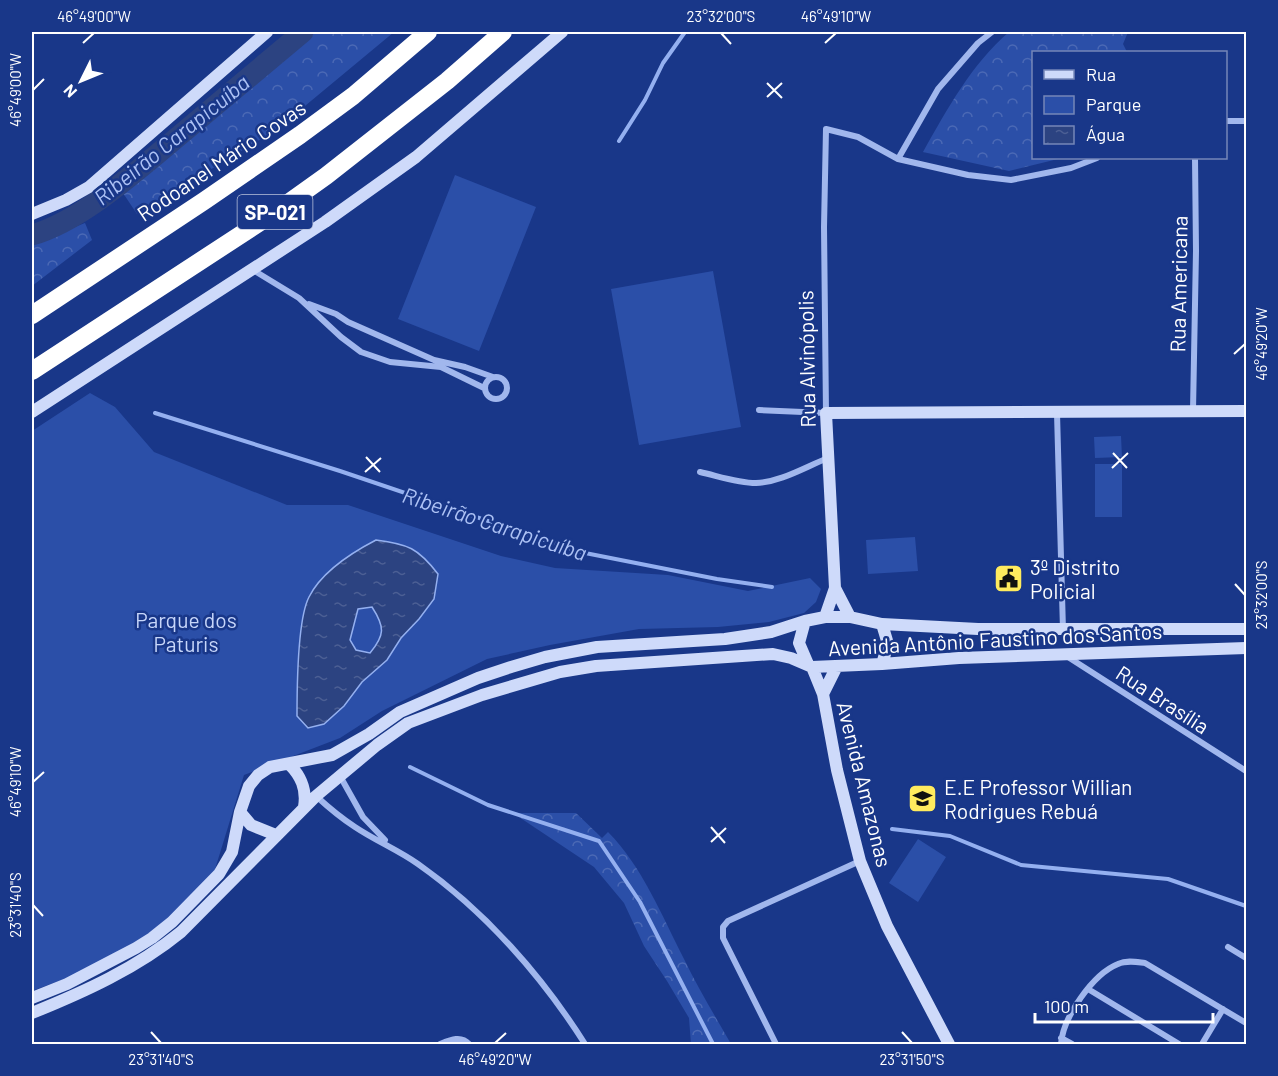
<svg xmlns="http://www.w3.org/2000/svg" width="1278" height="1076" viewBox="0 0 1278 1076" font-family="Barlow,sans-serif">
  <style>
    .forest { fill: url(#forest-crowns) }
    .park { fill: #2b4fa8 }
    .water { fill: url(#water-ripples); stroke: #94b0f0; stroke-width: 1.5; fill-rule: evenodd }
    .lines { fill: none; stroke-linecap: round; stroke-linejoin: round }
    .stream { stroke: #94b0f0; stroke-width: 4 }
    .river { stroke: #2c4381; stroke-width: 21 }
    .street { stroke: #a1b7ed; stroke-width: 6 }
    .secondary { stroke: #cedafa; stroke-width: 12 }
    .highway { stroke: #fff; stroke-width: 18 }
    .ticks { fill: none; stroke: #fff; stroke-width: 2 }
    .labels { text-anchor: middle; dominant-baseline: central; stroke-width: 5; stroke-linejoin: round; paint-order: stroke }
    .shield { fill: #193789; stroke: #bac3dc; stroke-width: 1.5 }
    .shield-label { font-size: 20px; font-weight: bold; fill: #fff }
    .street-label { font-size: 21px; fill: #fff; stroke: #193789 }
    .poi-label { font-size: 21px; fill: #fff; stroke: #193789; text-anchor: start }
    .park-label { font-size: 21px; fill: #c7d6fa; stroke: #193789 }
    .water-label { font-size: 22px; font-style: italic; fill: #adc2f5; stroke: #193789 }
    .neatline { fill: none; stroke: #fff; stroke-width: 2 }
    .ticks-label { font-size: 15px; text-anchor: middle; fill: #fff }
  </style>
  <defs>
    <pattern id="forest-crowns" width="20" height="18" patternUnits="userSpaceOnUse" patternTransform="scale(1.5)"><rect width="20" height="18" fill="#2b4fa8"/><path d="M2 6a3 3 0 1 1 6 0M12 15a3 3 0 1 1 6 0" fill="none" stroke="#4b69b5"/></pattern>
    <pattern id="water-ripples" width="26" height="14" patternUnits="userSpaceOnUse" patternTransform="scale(1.5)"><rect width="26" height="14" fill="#2c4381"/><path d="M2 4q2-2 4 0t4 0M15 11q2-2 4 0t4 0" fill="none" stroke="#4c5f94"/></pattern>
  </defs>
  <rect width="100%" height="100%" fill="#193789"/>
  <path class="forest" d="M314,32H394L276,130L137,214L123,193L240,91Z
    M1009,32H1128L1123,44L1127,52H1034V158H1062L1009,171L923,152C948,108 971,65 1009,32Z
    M85,223L92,240L32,286V244Z
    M513,813H576L602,838L608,832C642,866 662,916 684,959C698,988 715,1016 731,1044H691L689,1018L667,981L644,946L624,903L594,867Z"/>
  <path class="park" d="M455,175L536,207L479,351L398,319Z
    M713,271L741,427L639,445L611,289Z
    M90,393L115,407L154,452L287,505H348L501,556L555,568L668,575L748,591L810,578L821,589L816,602L804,613L769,622L718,627L639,629L550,645L487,659L382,711L340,738L244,775L212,879L150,937L75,975L32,991V431Z
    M1121,436L1122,457L1095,458L1094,437Z
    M1095,464H1122V517H1095Z
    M915,537L918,571L868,574L866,540Z
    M918,839L946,857L918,902L889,883Z"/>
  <path class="water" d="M376,540C408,544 418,548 438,574L434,599L419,619L401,638L387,660L362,682L344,706L324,724L308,728L297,716C297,688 297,620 309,597C322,571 351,553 376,540ZM372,607C385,627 385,635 370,653L356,650L350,640L358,609Z"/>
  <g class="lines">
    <path class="stream" d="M619,141L645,100L663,63L685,32
      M155,413L340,471L580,552L717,579L772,587
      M410,767L488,805L599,841L640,902L713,1044
      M892,829L950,836L1021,865L1168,879L1246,906"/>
    <path class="river" d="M32,235C82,221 139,169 180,135C221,101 262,66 303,32"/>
    <path class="street" d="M1226,121H1246
      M898,159L938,89L978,43L992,32
      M253,270L299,298L341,337L361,352L390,362L441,367L484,388
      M309,304L336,314L348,322L434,360L465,367L493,377
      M485 388a11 11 0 1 1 22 0a11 11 0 1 1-22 0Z
      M759,410L826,413L824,227L826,129L858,137L898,159L968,175L1011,180L1071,168L1097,158
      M1193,411L1196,251L1195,158
      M1057,413L1063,630
      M700,472C718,476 738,483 756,483C781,482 805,467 828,458
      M1068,657L1246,771
      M340,776L363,817L385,840
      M316,796C328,807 341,818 355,827C376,841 398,850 418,864C485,911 542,976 585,1044
      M1228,947L1246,958
      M1088,989L1179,1044
      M1061,1038L1072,1044
      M440,1044C450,1040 461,1035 469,1044
      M776,1044L723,938V927L728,921L860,861
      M1061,1044C1063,1017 1093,974 1118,964C1127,960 1136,962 1145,963L1246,1023
      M1202,1044L1223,1009"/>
    <path class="secondary" d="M32,214L66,200L89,187L267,32
      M32,412L325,222L416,157L562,32
      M825,617L835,588
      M850,617L835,588L826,413L1246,411
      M805,621L799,643L808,664
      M882,664L888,644L882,624
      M812,667L823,694L837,770L860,861L887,926L949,1044
      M823,694L837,666
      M289,764C301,776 307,789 304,807
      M240,812L251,825L276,835
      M32,998L67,984L136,948L152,938L172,922L219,874L232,852L240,812L249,786L258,775L270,767L332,755L369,734L400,712L478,678L511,667L545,657L597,647L725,639L771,632L805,621L825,617H850L882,624L978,629H1246
      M32,1013C84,992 137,968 181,932L316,796L377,745L408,723L482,695L560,672L596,666L773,654L791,658L812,667L882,664L959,658L1246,648"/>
    <path class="highway" d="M32,315L204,201L300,135L353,96L428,32
      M32,371L277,211L326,176L447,81L503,32"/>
  </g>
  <path class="ticks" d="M721,33L731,44M83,43L94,33M825,43L836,33M767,83L782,98M33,90L44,79M767,97L782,83M1234,354L1245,344M1113,453L1127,468M366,457L380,472M1112,468L1128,453M365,472L381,458M1235,584L1245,595M33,782L44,772M711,827L725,843M711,842L726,828M33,905L43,916M151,1032L161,1043M902,1032L912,1043M495,1043L506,1033"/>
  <defs>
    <symbol id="civic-square" viewBox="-11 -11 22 22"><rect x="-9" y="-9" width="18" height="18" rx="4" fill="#ffeb5e" stroke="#193789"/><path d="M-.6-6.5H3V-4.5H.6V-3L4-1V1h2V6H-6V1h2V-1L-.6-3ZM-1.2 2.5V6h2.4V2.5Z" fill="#111"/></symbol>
    <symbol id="school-square" viewBox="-11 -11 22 22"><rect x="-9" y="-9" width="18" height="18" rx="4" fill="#ffeb5e" stroke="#193789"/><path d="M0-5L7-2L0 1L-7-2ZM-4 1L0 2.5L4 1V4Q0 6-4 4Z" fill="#111"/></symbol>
  </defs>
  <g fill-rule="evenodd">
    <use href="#civic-square" x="992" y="562" width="33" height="33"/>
    <use href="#school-square" x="906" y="782" width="33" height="33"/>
  </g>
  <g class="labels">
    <rect class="shield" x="237.5" y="195" width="75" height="34" rx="4.5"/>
    <g class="shield-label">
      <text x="275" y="212">SP-021</text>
    </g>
    <g class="street-label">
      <text transform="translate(221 160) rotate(-34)">Rodoanel Mário Covas</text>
      <text transform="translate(1178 284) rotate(-89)">Rua Americana</text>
      <text transform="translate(806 359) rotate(-91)">Rua Alvinópolis</text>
      <text transform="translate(995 639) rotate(-3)">Avenida Antônio Faustino dos Santos</text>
      <text transform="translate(1163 699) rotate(33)">Rua Brasília</text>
      <text transform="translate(865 784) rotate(76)">Avenida Amazonas</text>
    </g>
    <g class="poi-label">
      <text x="1030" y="566">3º Distrito<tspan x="1030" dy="24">Policial</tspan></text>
      <text x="944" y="786">E.E Professor Willian<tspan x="944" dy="24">Rodrigues Rebuá</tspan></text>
    </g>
    <g class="park-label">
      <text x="186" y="619">Parque dos<tspan x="186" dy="24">Paturis</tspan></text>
    </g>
    <g class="water-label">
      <text transform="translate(171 139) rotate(-39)">Ribeirão Carapicuíba</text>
      <text transform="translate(495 523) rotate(18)">Ribeirão Carapicuíba</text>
    </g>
  </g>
  <rect width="1278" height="1076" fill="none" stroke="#193789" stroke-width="66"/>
  <rect x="1032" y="51" width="195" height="108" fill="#193789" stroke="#7587b8" stroke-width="1.5"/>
  <rect x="1044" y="70" width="30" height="9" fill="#cedafa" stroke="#7587b8" stroke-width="1.5"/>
  <text x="1086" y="81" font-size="18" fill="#ffffff">Rua</text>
  <rect x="1044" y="96" width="30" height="18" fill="#2b4fa8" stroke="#7587b8" stroke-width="1.5"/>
  <text x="1086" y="111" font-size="18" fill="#ffffff">Parque</text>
  <rect x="1044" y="126" width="30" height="18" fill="url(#water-ripples)" stroke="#7587b8" stroke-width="1.5"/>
  <text x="1086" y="141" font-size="18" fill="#ffffff">Água</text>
  <g transform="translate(81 81) rotate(227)" stroke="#193789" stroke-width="4.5" paint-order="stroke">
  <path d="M0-4.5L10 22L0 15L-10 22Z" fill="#ffffff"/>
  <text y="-9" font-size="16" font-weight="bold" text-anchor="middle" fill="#ffffff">N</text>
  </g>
  <path d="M1035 1013v9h178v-9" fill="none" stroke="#ffffff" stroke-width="3"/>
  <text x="1044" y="1013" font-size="18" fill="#ffffff" stroke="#193789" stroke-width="4.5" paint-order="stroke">100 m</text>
  <rect x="33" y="33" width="1212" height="1010" class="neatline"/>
  <g class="ticks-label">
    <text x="94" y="22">46°49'00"W</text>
    <text x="721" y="22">23°32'00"S</text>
    <text x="836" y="22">46°49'10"W</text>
    <text transform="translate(16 90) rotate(-90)" y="5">46°49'00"W</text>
    <text transform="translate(1262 344) rotate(-90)" y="5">46°49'20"W</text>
    <text transform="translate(1262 595) rotate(-90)" y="5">23°32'00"S</text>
    <text transform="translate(16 782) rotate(-90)" y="5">46°49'10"W</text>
    <text transform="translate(16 905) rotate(-90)" y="5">23°31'40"S</text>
    <text x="161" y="1065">23°31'40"S</text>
    <text x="495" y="1065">46°49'20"W</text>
    <text x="912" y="1065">23°31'50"S</text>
  </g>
</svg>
